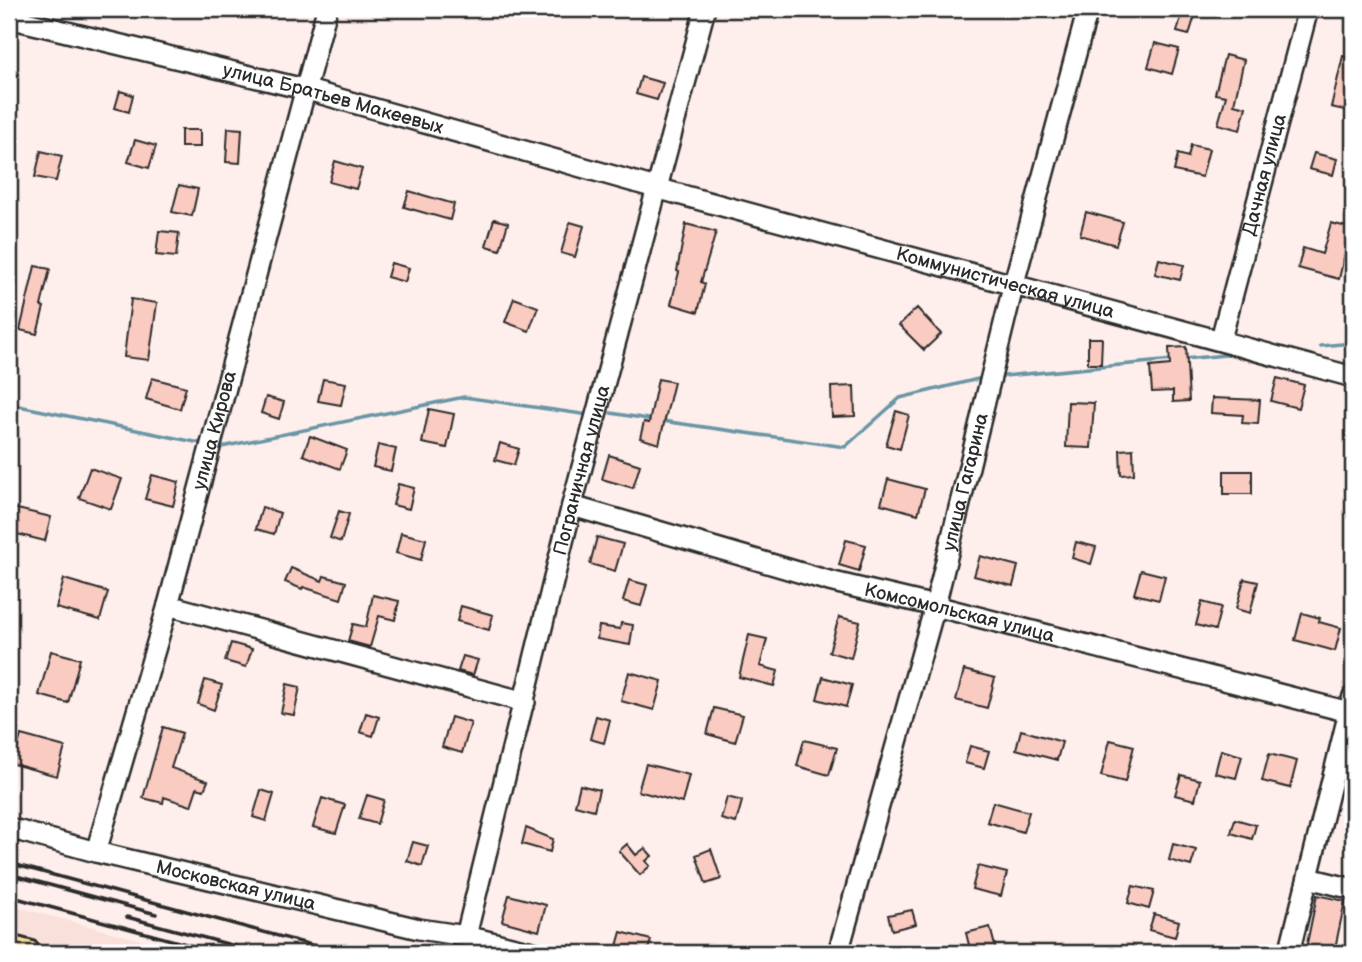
<svg xmlns="http://www.w3.org/2000/svg" width="1362" height="962" viewBox="0 0 1362 962" font-family="'Balsamiq Sans',sans-serif">
  <style>
    .built { fill: #f9e0db }
    .lines { fill: none; stroke-linecap: round; stroke-linejoin: round }
    .stream { stroke: #6a95a5; stroke-width: 3.5 }
    .building { fill: #facbc1; stroke: #2b2b2b; stroke-width: 2 }
    .minor-casing { stroke: #2b2b2b; stroke-width: 24 }
    .major-casing { stroke: #2b2b2b; stroke-width: 30 }
    .minor { stroke: #fff; stroke-width: 19 }
    .major { stroke: #fadf96; stroke-width: 24 }
    .rail { stroke: #2b2b2b; stroke-width: 3.5 }
    .labels { text-anchor: middle; dominant-baseline: central; stroke-width: 5; stroke-linejoin: round; paint-order: stroke }
    .street-label { font-size: 19px; fill: #2b2b2b; stroke: #fff }
  </style>
  <rect width="100%" height="100%" fill="#feefec"/>
  <filter id="ink" filterUnits="userSpaceOnUse"><feTurbulence type="fractalNoise" baseFrequency=".0143" numOctaves="2"/><feDisplacementMap in="SourceGraphic" scale="14" xChannelSelector="R" yChannelSelector="G"/><feConvolveMatrix kernelMatrix="1 2 1 2 8 2 1 2 1" color-interpolation-filters="sRGB"/></filter>
  <g filter="url(#ink)">
    <path class="built" d="M9,905L190,953H61L9,939Z"/>
    <g class="lines">
      <path class="stream" d="M1320,346L1353,343
        M1184,359L1236,354
        M1004,376L1173,360
        M9,404L200,443
        M611,413L654,420
        M662,421L845,447L900,398L982,378
        M217,448L464,397L589,415"/>
    </g>
    <path class="building" d="M1183,9H1197L1189,35L1177,32Z
      M1155,43L1179,49L1172,74L1148,67Z
      M1225,55L1244,60L1234,104L1246,107L1240,130L1218,124L1226,96L1215,94Z
      M1343,56L1353,59V112L1331,107Z
      M641,77L663,83L657,100L636,94Z
      M120,91L133,95L129,112L115,108Z
      M228,128L242,129L240,163L226,162Z
      M181,130H200V147H181Z
      M135,140L156,146L149,168L128,162Z
      M1191,145L1209,149L1202,177L1174,171L1178,154L1188,157Z
      M41,151L62,156L56,181L35,177Z
      M1314,153L1337,159L1333,175L1309,169Z
      M335,161L362,169L356,189L329,182Z
      M179,185L198,189L192,216L172,212Z
      M409,191L454,204L450,220L404,207Z
      M1086,212L1123,222L1116,245L1080,235Z
      M494,219L508,223L500,250L486,246Z
      M570,222L584,226L575,257L561,253Z
      M1331,223L1351,228L1339,279L1298,268L1303,248L1322,254Z
      M686,224L716,232L701,282L705,284L698,312L671,304L679,272L677,271Z
      M159,231L179,233L176,257L156,255Z
      M1159,259L1184,265L1180,280L1155,274Z
      M391,263L409,268L405,282L387,277Z
      M35,266L50,269L41,306L44,307L37,334L20,330Z
      M514,298L538,307L529,331L505,322Z
      M131,299L157,303L149,360L124,357Z
      M917,308L941,334L924,350L899,325Z
      M1088,338H1102L1101,364H1088Z
      M1186,347L1189,401L1173,402V391L1152,392L1150,367L1170,365L1169,348Z
      M152,378L186,387L180,409L146,399Z
      M1277,378L1304,385L1298,408L1271,401Z
      M323,379L346,383L341,405L318,401Z
      M658,379L674,382L659,444L640,438L644,422L649,423Z
      M854,386L855,416L832,417L831,387Z
      M266,397L284,402L279,419L261,413Z
      M1212,398L1260,400L1258,424L1242,423L1243,415L1211,413Z
      M1068,402L1094,403L1091,448L1066,447Z
      M429,409L454,414L447,448L422,443Z
      M896,411L909,415L900,449L886,445Z
      M310,436L347,450L340,469L303,455Z
      M500,443L519,449L514,465L495,460Z
      M378,445L396,449L391,471L373,467Z
      M1133,449L1134,474L1121,475L1120,450Z
      M609,455L640,465L633,488L602,479Z
      M90,468L122,479L111,509L79,498Z
      M1224,471H1252V494H1224Z
      M152,475L179,482L173,506L145,499Z
      M888,479L925,489L918,514L881,504Z
      M398,484L414,488L409,509L393,505Z
      M9,507L51,517L45,541L9,532Z
      M262,507L280,513L274,534L256,529Z
      M339,511L349,514L341,542L330,538Z
      M401,533L426,539L421,560L396,553Z
      M597,537L623,544L615,571L590,564Z
      M846,540L866,545L859,571L839,565Z
      M1076,542L1096,547L1091,564L1072,558Z
      M980,556L1018,566L1013,586L974,576Z
      M291,568L322,581L324,576L346,582L341,599L303,587L302,589L285,582Z
      M1141,570L1165,576L1159,600L1134,594Z
      M64,579L108,592L100,620L56,608Z
      M1244,579L1258,582L1250,613L1236,609Z
      M629,580L647,585L641,606L623,601Z
      M373,595L399,601L395,620L379,616L370,647L348,641L353,624L366,627Z
      M1202,602L1221,607L1215,630L1196,625Z
      M461,606L493,615L489,630L457,621Z
      M1302,613L1320,618L1319,622L1341,628L1335,651L1295,640Z
      M839,617L860,622L851,658L829,652Z
      M621,623L633,625L630,645L597,639L599,626L620,629Z
      M749,635L767,639L760,666L778,671L774,686L739,677Z
      M231,643L252,649L246,667L225,661Z
      M51,651L80,659L68,703L39,695Z
      M463,656L478,660L473,675L458,671Z
      M964,670L995,678L987,708L956,700Z
      M629,672L662,681L654,710L621,701Z
      M823,677L852,685L846,707L817,699Z
      M205,680L222,685L214,710L198,704Z
      M287,684L300,687L294,715L281,713Z
      M714,708L743,715L735,742L707,734Z
      M366,713L379,717L373,736L360,732Z
      M596,716L610,720L604,743L590,739Z
      M451,717L471,723L462,753L442,747Z
      M163,727L182,733L171,768L208,781L204,790L197,788L191,806L164,797L163,803L143,798Z
      M1021,730L1062,742L1057,760L1016,749Z
      M21,735L65,747L57,776L13,764Z
      M804,740L837,748L829,775L797,766Z
      M1110,740L1134,746L1125,782L1101,776Z
      M970,746L989,751L984,768L965,763Z
      M1221,750L1242,756L1236,778L1215,773Z
      M1269,754L1297,761L1290,788L1262,781Z
      M646,764L689,775L682,803L638,791Z
      M1181,775L1200,780L1195,800L1175,795Z
      M580,785L599,790L594,810L575,805Z
      M261,790L274,794L266,821L253,817Z
      M367,795L384,800L377,824L359,819Z
      M727,797L742,801L736,823L721,819Z
      M322,798L345,805L336,833L313,827Z
      M993,802L1029,812L1023,832L987,822Z
      M1235,819L1256,825L1252,839L1231,833Z
      M526,828L553,839L550,852L522,844Z
      M413,842L428,846L422,866L407,861Z
      M627,844L636,855L645,848L652,856L646,861L650,866L640,875L619,851Z
      M1173,844L1196,850L1191,866L1169,860Z
      M711,849L721,879L706,884L696,855Z
      M978,866L1007,873L1001,896L972,889Z
      M1133,886L1154,891L1149,909L1128,903Z
      M509,895L546,905L539,931L502,921Z
      M1317,895L1345,901L1334,953H1305Z
      M912,910L916,924L892,930L888,915Z
      M1154,914L1179,921L1175,937L1149,930Z
      M990,927L996,950L971,953L966,933Z
      M621,932L651,940L647,953H615Z"/>
    <g class="lines">
      <defs>
        <g id="minor">
          <path id="s1" d="M9,18L304,89L656,188L1353,377"/>
          <path id="s2" d="M1221,339L1308,9"/>
          <path id="s3" d="M572,506L829,581L935,606L1349,712"/>
          <path d="M168,605L525,702"/>
          <path id="s4" d="M9,828L96,852L419,929L466,936L536,953"/>
          <path id="s5" d="M96,852L168,605L327,9"/>
          <path d="M1308,878L1353,889"/>
          <path id="s6" d="M466,936L574,497L705,9"/>
          <path id="s7" d="M838,953L935,606L1014,283L1088,9"/>
          <path d="M1289,953L1353,696"/>
        </g>
        <path id="major" d="M9,948L28,953"/>
      </defs>
      <use href="#minor" class="minor-casing"/>
      <use href="#major" class="major-casing"/>
      <use href="#minor" class="minor"/>
      <use href="#major" class="major"/>
      <path class="rail" d="M9,863L341,953
        M9,874L156,914
        M9,896L219,953
        M127,917L261,953"/>
    </g>
  </g>
  <g class="labels">
    <g class="street-label">
      <text stroke="none"><textPath href="#s1" startOffset="334">улица Братьев Макеевых</textPath></text>
      <text stroke="none"><textPath href="#s2" startOffset="170">Дачная улица</textPath></text>
      <text stroke="none"><textPath href="#s1" startOffset="1031">Коммунистическая улица</textPath></text>
      <text stroke="none"><textPath href="#s5" startOffset="438">улица Кирова</textPath></text>
      <text stroke="none"><textPath href="#s6" startOffset="480">Пограничная улица</textPath></text>
      <text stroke="none"><textPath href="#s7" startOffset="488">улица Гагарина</textPath></text>
      <text stroke="none"><textPath href="#s3" startOffset="402">Комсомольская улица</textPath></text>
      <text stroke="none"><textPath href="#s4" startOffset="234">Московская улица</textPath></text>
    </g>
  </g>
  <rect width="1362" height="962" fill="none" stroke="#fff" stroke-width="35"/>
  <rect x="18" y="18" width="1327" height="927" fill="none" stroke="#2b2b2b" stroke-width="2.5" filter="url(#ink)"/>
</svg>
